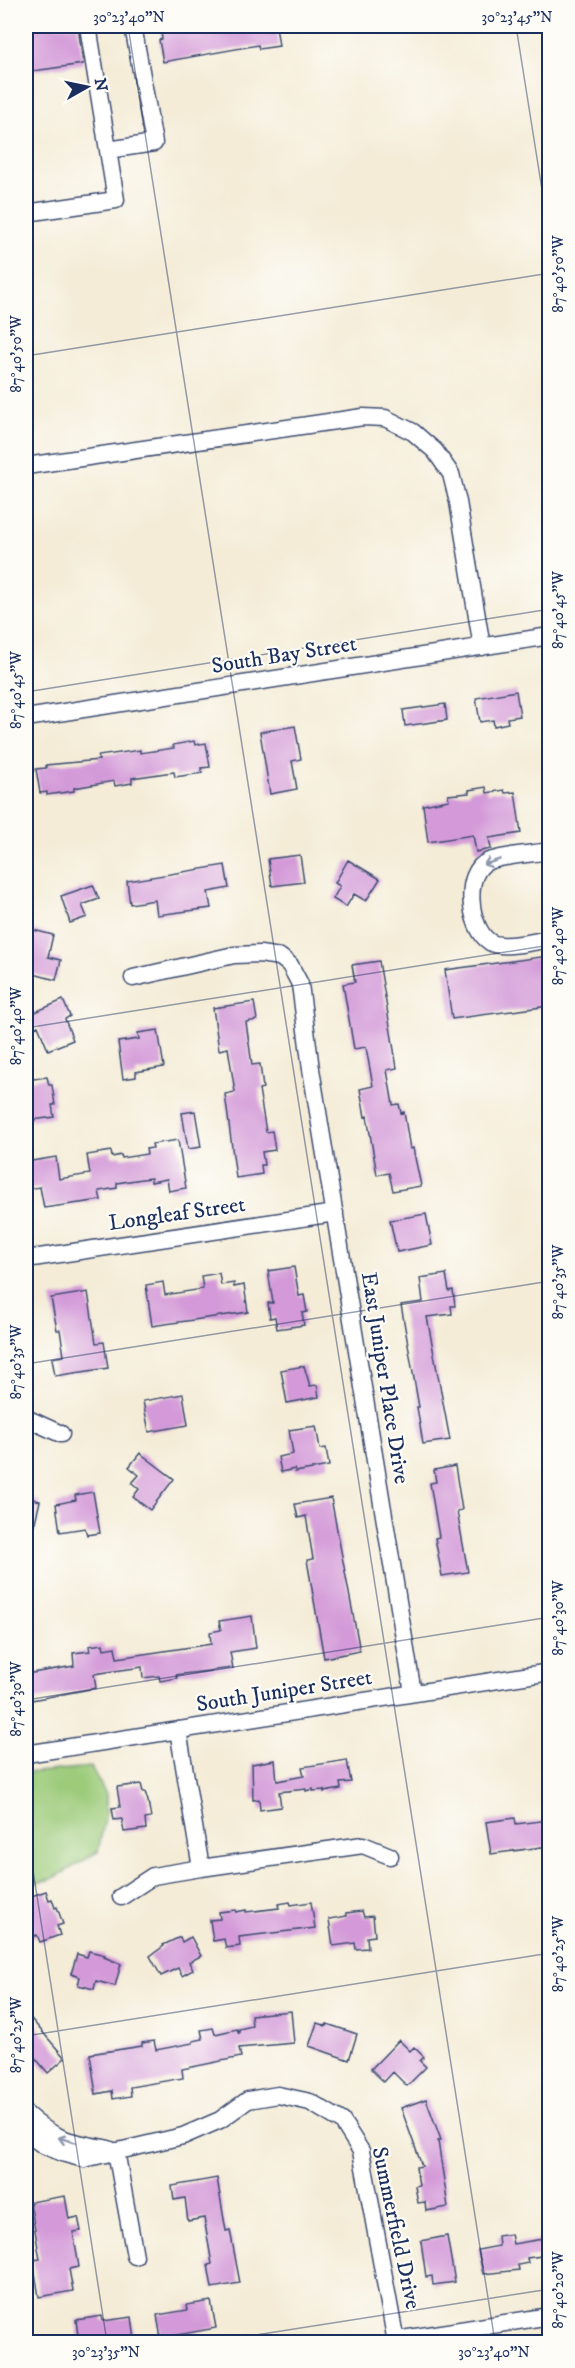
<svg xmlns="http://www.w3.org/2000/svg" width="575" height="2368" viewBox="0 0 575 2368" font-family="'IM FELL DW Pica',serif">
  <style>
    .green { fill: #9ccb7a; stroke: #5c7d6c; stroke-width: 1.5 }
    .building { fill: #d399d8 }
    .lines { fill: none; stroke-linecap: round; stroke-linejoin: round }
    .minor-casing { stroke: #3c4b70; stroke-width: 19 }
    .minor { stroke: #fff; stroke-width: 16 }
    .oneway { stroke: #8d97ae }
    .ticks { fill: none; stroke: #1b2f5e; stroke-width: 1.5; stroke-opacity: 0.45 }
    .labels { text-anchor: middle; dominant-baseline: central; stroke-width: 4.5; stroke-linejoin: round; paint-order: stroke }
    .street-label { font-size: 22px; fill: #1b2f5e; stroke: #fdfcf7 }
    .neatline { fill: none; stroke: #1b2f5e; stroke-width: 2 }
    .ticks-label { font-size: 15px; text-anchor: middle; fill: #1b2f5e }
  </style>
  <rect width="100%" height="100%" fill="#fdfcf7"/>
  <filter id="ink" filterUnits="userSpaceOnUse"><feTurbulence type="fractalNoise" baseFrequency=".0167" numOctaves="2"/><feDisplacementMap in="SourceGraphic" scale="12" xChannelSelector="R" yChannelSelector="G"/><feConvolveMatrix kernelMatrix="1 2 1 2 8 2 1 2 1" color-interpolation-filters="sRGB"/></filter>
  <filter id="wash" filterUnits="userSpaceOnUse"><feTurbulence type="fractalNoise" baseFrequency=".008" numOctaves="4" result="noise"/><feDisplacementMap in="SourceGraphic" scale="24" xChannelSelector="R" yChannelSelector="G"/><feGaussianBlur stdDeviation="1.35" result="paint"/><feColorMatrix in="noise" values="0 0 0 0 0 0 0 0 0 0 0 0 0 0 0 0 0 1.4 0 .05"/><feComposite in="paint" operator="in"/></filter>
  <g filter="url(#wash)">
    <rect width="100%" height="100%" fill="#f4ecd7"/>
    <path class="green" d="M91,1767L106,1794V1813L98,1852L54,1878L26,1886V1773Z"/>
    <g id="blocks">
      <path class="building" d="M26,26H78L83,64L26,72Z
        M160,26H276L279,46L259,49L258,45L163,62L159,40L162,39Z
        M516,691L520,716L507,718L508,723L494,726L493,720L480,722L476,698Z
        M445,704L447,720L405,726L403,710Z
        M295,726L301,759L292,761L297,789L270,794L260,732Z
        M194,741L195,745L206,743L210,767L201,768L202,773L175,777L174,772L166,773L132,778V783L115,786L114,781L74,788V791L47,795V792L40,793L36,769L46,768V765L99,760L98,756L140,750V753L174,748L173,745Z
        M486,787L487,793L504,790L505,793L515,792L521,833L489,838L491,849L476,852L473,835L428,842L423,805L449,800L448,795L469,793V790Z
        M300,855L304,882L272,886L268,859Z
        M348,860L380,879L366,901L354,894L346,907L333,899L340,886L335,883Z
        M225,865L229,888L208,892L211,908L157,915L155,900L130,904L127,881Z
        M93,885L99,899L82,905L87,917L70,923L61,896Z
        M26,928L53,935L48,957L61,960L56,980L26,972Z
        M548,956L549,1006L452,1019L445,970Z
        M379,961L397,1068L387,1070L393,1105L399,1104L401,1113L404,1112L410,1149L413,1148L421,1186L393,1191L389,1173L377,1175L367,1116L365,1117L360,1089L373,1086L366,1047L354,1049L343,984L355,982L352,965Z
        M63,1000L70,1016L65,1019L73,1040L48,1050L38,1026L26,1031V1016Z
        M254,1002L257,1020L246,1022L252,1065L260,1064L263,1088L259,1089L266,1132L272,1131L275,1150L262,1152L264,1165H261L262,1174L236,1178L225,1094L235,1092L228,1048L219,1050L213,1008Z
        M158,1030L164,1067L136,1072V1077L123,1079L118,1042L139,1039L138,1033Z
        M47,1077L49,1085H52L55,1105H52L54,1117L26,1121V1080Z
        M195,1111L201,1147L188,1149L182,1113Z
        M178,1140L186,1188L169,1191L167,1179L151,1182V1178L142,1179L117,1183V1188L99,1191L101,1200L44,1208L40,1187L26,1189V1162L56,1157L59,1179L90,1174L87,1155L111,1151L112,1157L121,1155L122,1158L147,1154L146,1149L153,1148L152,1144Z
        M426,1214L432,1245L397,1252L390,1220Z
        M294,1267L299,1296L304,1295L307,1312L302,1313L304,1325L277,1329L275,1317L270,1318L268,1303H273L268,1271Z
        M219,1273L221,1285L234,1283V1287L244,1285L248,1312L152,1326L146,1285L163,1282L165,1295L203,1289L201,1276Z
        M446,1274L449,1291L453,1290L455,1306H451L452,1314L427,1317L450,1440L423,1444L417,1407H419L401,1305L423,1302L420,1278Z
        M88,1292L96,1343L104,1342L108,1368L55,1376L52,1358L64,1356L60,1330H57L51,1298Z
        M304,1366L310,1386L317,1385L319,1397L287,1403L281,1370Z
        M183,1394L188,1425L149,1432L143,1401Z
        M316,1426L320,1449L326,1448L329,1466L295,1472V1469L281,1472L278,1457L293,1454L289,1430Z
        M140,1453L174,1479L150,1510L133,1497L139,1489L132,1483L139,1475L129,1467Z
        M455,1466L462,1510L457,1511L468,1572L442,1576L435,1538L439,1537L430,1483L436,1482L434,1470Z
        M93,1492L100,1533L87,1535L85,1528L60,1532L56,1504L76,1500L75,1495Z
        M26,1497L40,1501L31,1539L26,1538Z
        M331,1498L360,1651L324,1658L307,1560L313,1559L306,1516L298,1518L295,1504Z
        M252,1616L256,1648L230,1652L233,1668L176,1675L177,1678L160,1681L159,1676L143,1678L142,1667L94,1674L96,1688L26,1701V1674L74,1666L73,1653L90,1651L89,1646L103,1644L104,1649L115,1647L117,1658L211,1644L210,1632L221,1630L219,1621Z
        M275,1760L277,1781L304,1776L302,1767L347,1760L351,1782L340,1783L341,1789L324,1792V1790L313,1791V1789L306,1791V1789L279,1792L281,1807L260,1810L259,1799L253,1800L252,1764Z
        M141,1784L143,1792H145L148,1801L151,1818L145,1819L146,1829L124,1832L122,1819L114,1820L112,1808L120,1807L117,1787Z
        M515,1818L516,1824L549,1820V1846L491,1854L486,1822Z
        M46,1891L49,1900L52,1899L55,1908L57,1907L63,1924L57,1926L60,1935L40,1942L37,1935L29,1938L26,1929V1921L31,1918L26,1898Z
        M290,1902L291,1905L311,1902L315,1928L239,1937L240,1946L226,1948L224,1939L213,1941L210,1920L220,1919L219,1912L236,1910V1912L246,1910V1912L279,1908L278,1904Z
        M362,1911L364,1917L373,1916L375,1936L367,1937L368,1948L356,1949L355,1943L333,1946L329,1919L347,1916L346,1913Z
        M180,1937L182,1942L191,1937L201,1956L189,1962L193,1970L182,1976L178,1968L161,1976L150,1956L164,1946L163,1945Z
        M89,1951L105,1955L104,1957L121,1964L115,1986L96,1981L94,1989L78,1985L80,1977L71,1974L77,1954L87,1957Z
        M291,2011L294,2043L239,2048L241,2057L182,2069L183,2078L130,2087L131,2096L113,2099L112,2091L96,2094L90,2054L142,2046V2043L154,2041L156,2050L193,2043V2041L203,2039L201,2030L213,2028L215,2034L237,2029L239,2034V2029L252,2026L251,2015Z
        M26,2013L65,2058L48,2073L26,2047Z
        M317,2023L326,2026L327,2024L357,2034L349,2060L309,2046Z
        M399,2040L410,2051L414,2047L424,2057L420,2061L426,2067L407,2086L393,2072L384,2082L371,2069Z
        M426,2099L441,2140L438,2141L448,2207L426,2211L425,2202L418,2203L415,2186L419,2185L416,2167L422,2166L401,2108Z
        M217,2178L226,2231L230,2230L240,2283L212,2288L208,2265L212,2264L204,2218L188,2221L185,2198L174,2200L172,2186Z
        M65,2196L69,2219L78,2217L81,2231L73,2232L79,2267L69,2269L73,2291L39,2297L33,2260L40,2259L30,2202Z
        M511,2234L513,2244L549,2238V2255L527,2258L528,2263L518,2265L519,2270L483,2274L478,2250L499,2246L498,2236Z
        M447,2236L455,2282L433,2285L432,2276L426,2277L421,2241Z
        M211,2301L216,2328L161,2338L157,2315L188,2310L187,2305Z
        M102,2316L103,2321L132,2317L135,2340L115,2343H79L76,2320Z"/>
    </g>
  </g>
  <g filter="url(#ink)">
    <use href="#blocks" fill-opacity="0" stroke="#3c4b70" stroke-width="1.5"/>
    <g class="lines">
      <defs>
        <path id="minor" d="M108,150L154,143L133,26
          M26,213L116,200L88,26
          M26,466L363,417L385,418L413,432L435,451L451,474L458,502L482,647
          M26,718L550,636
          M550,851C532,854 506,855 489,861C462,871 469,929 490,942C502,950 535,941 550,939
          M133,978L234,955L260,954L280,957L290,965L300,984L311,1069L413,1693
          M26,1259L335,1213
          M26,1418L61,1434
          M178,1730L201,1868
          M26,1754L550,1672
          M121,1897L153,1876L201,1868L363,1845L390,1856
          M26,2114C56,2141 70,2142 109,2149
          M26,2133L43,2145L62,2153L84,2159L183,2136L220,2120L248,2100L278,2095L310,2102L342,2121L361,2151L396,2342
          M116,2151L135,2256
          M396,2340L550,2316"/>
      </defs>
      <use href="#minor" class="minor-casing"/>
      <use href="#minor" class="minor"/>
    </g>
    <defs><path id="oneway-shaft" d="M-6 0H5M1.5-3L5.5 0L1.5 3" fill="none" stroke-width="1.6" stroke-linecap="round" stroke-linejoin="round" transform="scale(1.5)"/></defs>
    <g class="oneway">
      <use href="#oneway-shaft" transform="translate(492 862) rotate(162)"/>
      <use href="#oneway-shaft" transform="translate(67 2140) rotate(-164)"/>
    </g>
  </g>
  <path class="ticks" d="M128,26L495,2342M516,26L550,240M26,356L550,273M26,692L550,609M26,1028L550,945M26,1364L550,1281M26,1700L550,1617M26,1826L107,2342M26,2036L550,1953M210,2342L550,2289"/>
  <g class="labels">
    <g class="street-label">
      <text transform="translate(284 655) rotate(-9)">South Bay Street</text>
      <text transform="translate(177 1214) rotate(-8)">Longleaf Street</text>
      <text transform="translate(385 1378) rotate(81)">East Juniper Place Drive</text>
      <text transform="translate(284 1691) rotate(-9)">South Juniper Street</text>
      <text transform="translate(396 2228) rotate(78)">Summerfield Drive</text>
    </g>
  </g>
  <rect width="575" height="2368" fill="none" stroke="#fdfcf7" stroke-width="66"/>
  <g transform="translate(87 87) rotate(81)" stroke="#fdfcf7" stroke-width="4.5" paint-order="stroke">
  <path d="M0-4.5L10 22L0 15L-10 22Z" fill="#1b2f5e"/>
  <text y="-9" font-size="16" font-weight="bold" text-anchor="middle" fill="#1b2f5e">N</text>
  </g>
  <rect x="33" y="33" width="509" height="2302" class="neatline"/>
  <g class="ticks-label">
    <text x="129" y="22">30°23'40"N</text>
    <text x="517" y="22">30°23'45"N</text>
    <text transform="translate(558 274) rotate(-90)" y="5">87°40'50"W</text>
    <text transform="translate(16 354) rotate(-90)" y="5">87°40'50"W</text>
    <text transform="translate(558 610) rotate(-90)" y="5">87°40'45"W</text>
    <text transform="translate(16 690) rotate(-90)" y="5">87°40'45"W</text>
    <text transform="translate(558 946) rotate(-90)" y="5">87°40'40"W</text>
    <text transform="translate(16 1026) rotate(-90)" y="5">87°40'40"W</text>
    <text transform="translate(558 1282) rotate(-90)" y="5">87°40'35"W</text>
    <text transform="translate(16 1362) rotate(-90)" y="5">87°40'35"W</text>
    <text transform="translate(558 1618) rotate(-90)" y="5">87°40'30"W</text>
    <text transform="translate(16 1699) rotate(-90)" y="5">87°40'30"W</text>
    <text transform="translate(558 1954) rotate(-90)" y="5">87°40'25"W</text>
    <text transform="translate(16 2035) rotate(-90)" y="5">87°40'25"W</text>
    <text transform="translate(558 2290) rotate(-90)" y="5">87°40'20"W</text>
    <text x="106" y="2357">30°23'35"N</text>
    <text x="494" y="2357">30°23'40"N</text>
  </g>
</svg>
